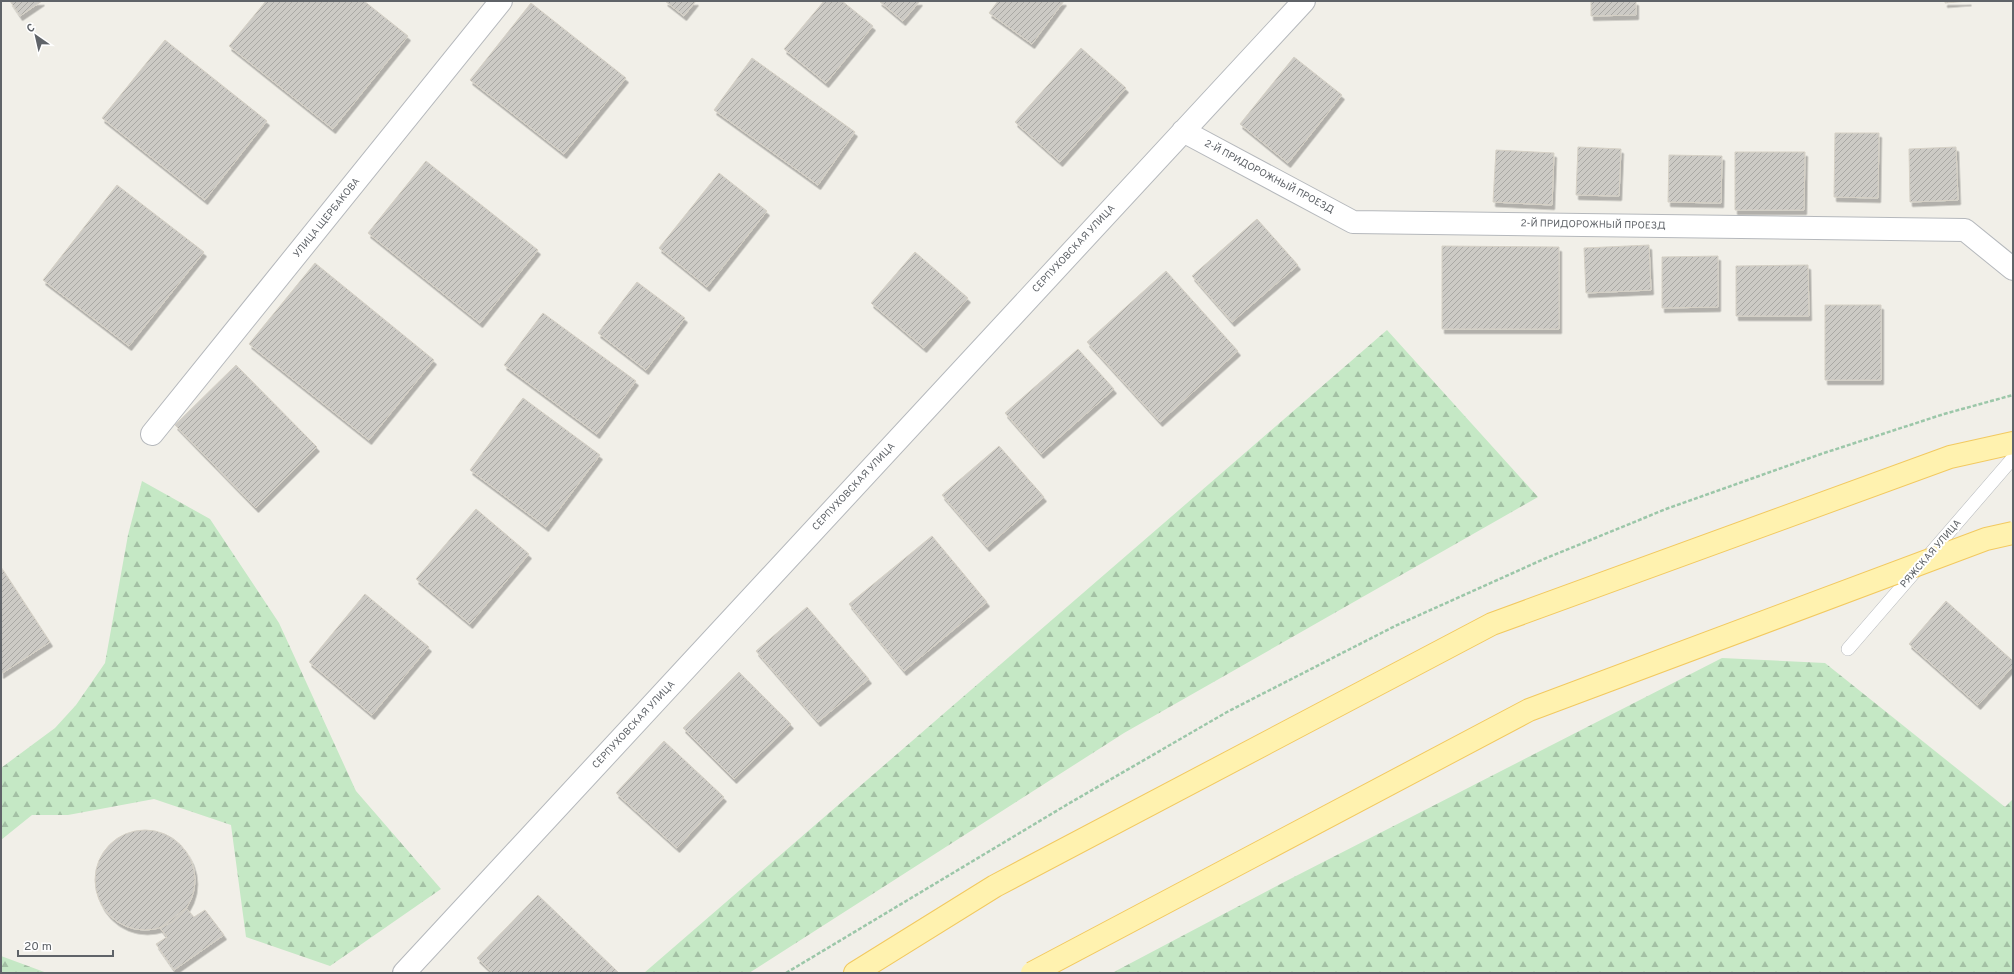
<svg xmlns="http://www.w3.org/2000/svg" width="2014" height="974" viewBox="0 0 2014 974" font-family="Overpass,sans-serif">
  <style>
    .forest { fill: url(#forest-firs) }
    .building { fill: url(#building-hatch); stroke: #d6d1c6; filter: url(#shadow) }
    .lines { fill: none; stroke-linecap: round; stroke-linejoin: round }
    .service-casing { stroke: #b5b8bc; stroke-width: 14 }
    .minor-casing { stroke: #b5b8bc; stroke-width: 24 }
    .primary-casing { stroke: #f2c960; stroke-width: 24 }
    .path { stroke: #9cc7a9; stroke-width: 2.5; stroke-dasharray: 4 2; stroke-linecap: butt }
    .service { stroke: #fff; stroke-width: 13 }
    .minor { stroke: #fff; stroke-width: 22 }
    .primary { stroke: #fff2af; stroke-width: 22 }
    .primary-bridge-casing { stroke: #f2c960; stroke-width: 24; stroke-linecap: butt }
    .primary-bridge { stroke: #fff2af; stroke-width: 22 }
    .labels { text-anchor: middle; dominant-baseline: central; stroke-width: 4; stroke-linejoin: round; paint-order: stroke }
    .street-label { font-size: 10px; fill: #5f6368; stroke: #fff }
  </style>
  <defs>
    <pattern id="forest-firs" width="22" height="20" patternUnits="userSpaceOnUse"><rect width="22" height="20" fill="#c5e8c5"/><path d="M5 1l3.5 6h-7zM16 11l3.5 6h-7z" fill="#a3c0a4"/></pattern>
    <pattern id="building-hatch" width="6" height="6" patternUnits="userSpaceOnUse"><rect width="6" height="6" fill="#cccac5"/><path d="M-1 1l2-2M0 6l6-6M5 7l2-2" fill="none" stroke="#a9a8a4"/></pattern>
    <filter id="shadow"><feDropShadow dx="2.5" dy="4.5" stdDeviation="0" flood-color="#0004"/></filter>
  </defs>
  <rect width="100%" height="100%" fill="#f1efe8"/>
  <path class="forest" d="M1387,330L1538,497L1124,733L749,973H644Z
    M142,481L210,519L279,623L356,791L441,889L330,966L246,937L231,825L154,799L68,815H32L1,840V768L55,728L76,705L105,663L128,535Z
    M1722,658L1825,663L2005,807L2013,799V973H1112L1292,878Z
    M1,956L47,973H1Z"/>
  <path class="building" d="M10,1H42L20,16Z
    M266,1H364L408,36L333,129L229,46Z
    M665,1H696L684,16Z
    M824,1H842L873,26L826,83L784,49Z
    M879,1H920L903,21Z
    M998,1H1064L1032,44L989,13Z
    M1591,1H1636V15L1591,16Z
    M1945,1H1969L1945,3Z
    M531,3L626,78L564,154L470,80Z
    M165,40L267,121L205,200L102,118Z
    M1081,48L1126,88L1060,162L1015,122Z
    M1294,57L1342,95L1288,163L1240,124Z
    M752,58L855,132L818,185L714,110Z
    M1835,133H1879L1878,198L1834,197Z
    M1578,147L1621,149L1619,196L1576,195Z
    M1956,147L1958,200L1910,202L1909,149Z
    M1496,150L1554,153L1552,205L1493,202Z
    M1735,152H1805L1804,210H1735Z
    M1669,155L1722,156L1721,203L1668,202Z
    M426,161L538,250L480,323L368,233Z
    M719,173L767,211L707,287L659,248Z
    M117,185L204,252L129,346L43,280Z
    M1257,219L1298,265L1232,322L1192,276Z
    M1649,245L1651,290L1586,293L1584,248Z
    M1442,246L1559,247V329H1442Z
    M915,252L968,298L924,348L871,303Z
    M1718,256V307L1662,308V257Z
    M315,263L434,360L369,440L249,344Z
    M1808,265L1809,316H1736V266Z
    M1166,271L1238,351L1160,422L1087,342Z
    M637,282L685,318L646,370L598,333Z
    M1825,305H1881V380H1825Z
    M543,313L636,381L597,434L504,365Z
    M1078,349L1114,389L1041,454L1005,413Z
    M236,365L317,447L256,508L175,425Z
    M523,398L600,455L546,527L470,470Z
    M999,446L1044,497L987,547L942,495Z
    M476,509L529,554L470,624L416,579Z
    M932,536L987,602L904,671L849,604Z
    M1,567L50,642L1,674Z
    M365,594L429,647L372,715L309,662Z
    M1946,601L2013,661V666L1978,705L1909,644Z
    M807,607L869,679L818,722L756,651Z
    M739,672L791,724L734,779L683,728Z
    M664,741L724,797L677,848L616,793Z
    M95 880a50 50 0 1 1 100 0a50 50 0 1 1-100 0Z
    M538,895L619,973H493L477,958Z
    M186,908L194,917L205,910L224,935L174,970L156,944L167,937L160,928Z"/>
  <g class="lines">
    <defs>
      <path id="service" d="M1848,649L2013,458"/>
      <path id="minor" d="M1183,131L1353,222L1965,230L2013,269
        M152,434L501,1
        M404,973L1304,1"/>
      <path id="primary" d="M855,973L995,886L1492,624L1950,457L2013,443"/>
    </defs>
    <use href="#service" class="service-casing"/>
    <use href="#minor" class="minor-casing"/>
    <use href="#primary" class="primary-casing"/>
    <path class="path" d="M786,973L1068,804L1227,712L1395,626L1544,559L1666,509L1821,454L1944,414L2013,395"/>
    <use href="#service" class="service"/>
    <use href="#minor" class="minor"/>
    <use href="#primary" class="primary"/>
    <defs>
      <path id="primary-bridge" d="M1032,973L1529,710L1986,539L2013,533"/>
    </defs>
    <use href="#primary-bridge" class="primary-bridge-casing"/>
    <use href="#primary-bridge" class="primary-bridge"/>
  </g>
  <g class="labels">
    <g class="street-label">
      <text transform="translate(1269 177) rotate(28)">2-Й ПРИДОРОЖНЫЙ ПРОЕЗД</text>
      <text transform="translate(327 218) rotate(-51)">УЛИЦА ЩЕРБАКОВА</text>
      <text transform="translate(1593 225) rotate(1)">2-Й ПРИДОРОЖНЫЙ ПРОЕЗД</text>
      <text transform="translate(1074 249) rotate(-47)">СЕРПУХОВСКАЯ УЛИЦА</text>
      <text transform="translate(854 487) rotate(-47)">СЕРПУХОВСКАЯ УЛИЦА</text>
      <text transform="translate(1931 554) rotate(-49)">РЯЖСКАЯ УЛИЦА</text>
      <text transform="translate(634 725) rotate(-47)">СЕРПУХОВСКАЯ УЛИЦА</text>
    </g>
  </g>
  <rect width="2014" height="974" fill="none" stroke="#5f6368" stroke-width="4"/>
  <g transform="translate(36 36) rotate(326)" stroke="#ffffff" stroke-width="3" paint-order="stroke">
  <path d="M0-3L7 15L0 10L-7 15Z" fill="#5f6368"/>
  <text y="-6" font-size="11" font-weight="bold" text-anchor="middle" fill="#5f6368">С</text>
  </g>
  <path d="M18 950v6h95v-6" fill="none" stroke="#5f6368" stroke-width="2"/>
  <text x="24" y="950" font-size="12" fill="#5f6368" stroke="#ffffff" stroke-width="3" paint-order="stroke">20 m</text>
</svg>
